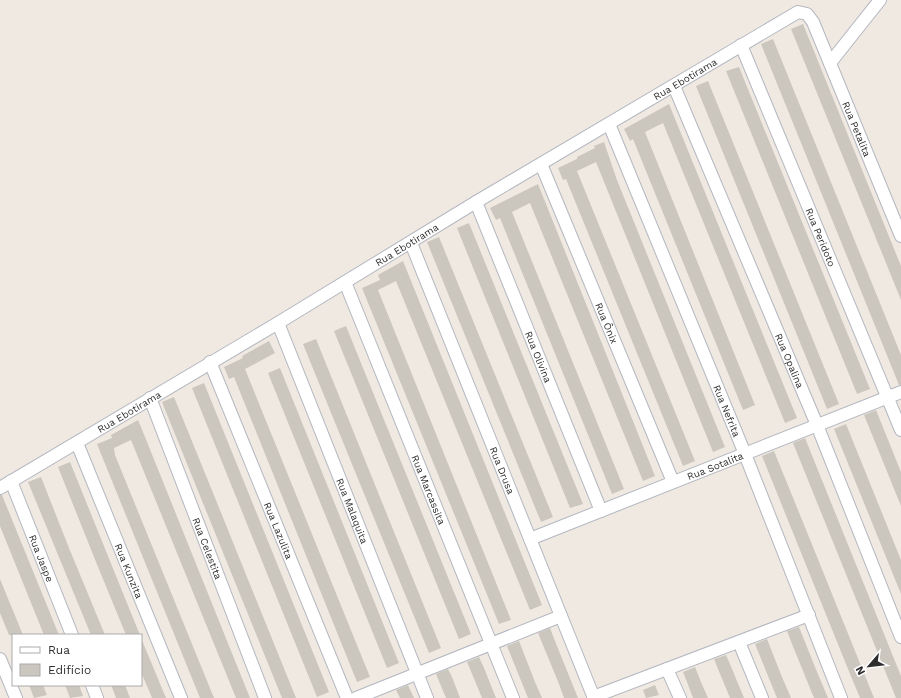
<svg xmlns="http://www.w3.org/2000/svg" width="901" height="698" viewBox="0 0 901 698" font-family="'Work Sans',sans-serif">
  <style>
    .building { fill: #cbc7bf }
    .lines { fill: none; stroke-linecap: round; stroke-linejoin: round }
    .minor-casing { stroke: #b4b7c1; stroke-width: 14 }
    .minor { stroke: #fff; stroke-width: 12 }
    .labels { text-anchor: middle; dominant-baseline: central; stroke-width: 3; stroke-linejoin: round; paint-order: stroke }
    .street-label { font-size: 10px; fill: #2e2e2e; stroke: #fff }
  </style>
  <rect width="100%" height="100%" fill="#efe9e1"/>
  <path class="building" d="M803,24L901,266V300L791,29Z
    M773,39L901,355V385H899L761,44Z
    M739,67L870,389L857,394L726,71Z
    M708,81L839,404L827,409L696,86Z
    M669,104L797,418L785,423L663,123L645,132L755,405L743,410L633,139L630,141L624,129Z
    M604,142L617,180L725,447L713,452L596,162L577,171L695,461L683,466L566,179L563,180L558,168L577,159V157L595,148L594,146Z
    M538,184L655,476L643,481L530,203L512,212L624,489L612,494L500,218L496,220L490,208Z
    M469,223L583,504L570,508L457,228Z
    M439,237L553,517L541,522L427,242Z
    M403,261L542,605L530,610L396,281L378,290L511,620L499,624L362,288L380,280L378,275Z
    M346,326L471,634L459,639L334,331Z
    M316,339L441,648L429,653L303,344Z
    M269,341L275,353L245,369L370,677L357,682L234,377L229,379L224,367L243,358L242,356Z
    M280,368L399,663L387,668L268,373Z
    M204,383L329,692L317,697L192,388Z
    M174,397L209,483L296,698H282L166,412L162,402Z
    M876,410L901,472V506L864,415Z
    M138,420L143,432L250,698H236L131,440L114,448L115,455L214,698H200L97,444L112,438L111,435Z
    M846,424L901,560V594L834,429Z
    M805,438L901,676V698H896L793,443Z
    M774,451L809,537L874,698H860L848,669L762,456Z
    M70,462L129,608L140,635H126L96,562L58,467Z
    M41,477L69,548L105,635H91L28,482Z
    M0,495H2L59,635H44L0,526Z
    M0,579L23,635H9L0,613Z
    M799,627L815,667L828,698H814L792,644L787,631Z
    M550,628L555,641L578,698H564L559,684L538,633Z
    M141,638L166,698H152L150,693L141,672Z
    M767,639L782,677L791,698H777L755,644Z
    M519,641L535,682L542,698H528L507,646Z
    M726,655L730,664L744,698H730L718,669L714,659Z
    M479,657L484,668L496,698H482L470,669L467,662Z
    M695,667L701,682L708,698H693L687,682L683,672Z
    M448,669L452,677L460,698H446L436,674Z
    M29,685H43L47,695L34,698Z
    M65,685H79L83,696L70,698Z
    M111,685H125L130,698H116Z
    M408,685L414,698H400L396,690Z
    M655,685L659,695L646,698L643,690Z"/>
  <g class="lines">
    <defs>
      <g id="minor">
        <path id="s1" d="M741,45L901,430"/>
        <path d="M830,63L880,0"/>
        <path id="s2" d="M674,86L817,425L901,637"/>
        <path id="s3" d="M609,124L745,454L841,698"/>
        <path id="s4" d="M541,164L673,482"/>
        <path id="s5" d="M476,202L601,511"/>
        <path id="s6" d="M411,243L594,698"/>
        <path id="s7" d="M345,282L513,698"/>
        <path id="s8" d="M278,323L427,698"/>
        <path id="s9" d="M210,362L347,698"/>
        <path id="s10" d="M150,398L265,698"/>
        <path id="s11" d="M77,443L181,698"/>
        <path id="s12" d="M11,481L72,635"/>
        <path id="s13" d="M0,488L278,323L476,202L798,12L807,14L813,22L901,236"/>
        <path id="s14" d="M530,539L901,392"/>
        <path d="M739,642L762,698"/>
        <path d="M0,659L16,698"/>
        <path d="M667,669L680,698"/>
        <path d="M92,685L97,698"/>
        <path d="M593,697L809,615"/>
        <path d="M356,698L561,616"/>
      </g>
    </defs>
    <use href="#minor" class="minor-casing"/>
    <use href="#minor" class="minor"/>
  </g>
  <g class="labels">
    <g class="street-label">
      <text stroke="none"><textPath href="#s13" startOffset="798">Rua Ebotirama</textPath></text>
      <text stroke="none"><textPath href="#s13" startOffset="1064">Rua Petalita</textPath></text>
      <text stroke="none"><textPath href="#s1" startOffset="208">Rua Peridoto</textPath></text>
      <text stroke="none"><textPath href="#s13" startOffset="474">Rua Ebotirama</textPath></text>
      <text stroke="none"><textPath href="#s4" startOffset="172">Rua Ônix</textPath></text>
      <text stroke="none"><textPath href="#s5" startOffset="167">Rua Olivina</textPath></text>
      <text stroke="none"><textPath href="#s2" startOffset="298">Rua Opalina</textPath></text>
      <text stroke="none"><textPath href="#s3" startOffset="310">Rua Nefrita</textPath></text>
      <text stroke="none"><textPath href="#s13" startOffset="150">Rua Ebotirama</textPath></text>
      <text stroke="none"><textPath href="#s14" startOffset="199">Rua Sotalita</textPath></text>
      <text stroke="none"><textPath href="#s6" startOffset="245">Rua Drusa</textPath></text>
      <text stroke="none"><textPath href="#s7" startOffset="224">Rua Marcassita</textPath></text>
      <text stroke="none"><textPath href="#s8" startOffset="202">Rua Malaquita</textPath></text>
      <text stroke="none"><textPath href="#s9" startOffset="182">Rua Lazulita</textPath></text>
      <text stroke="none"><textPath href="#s10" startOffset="161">Rua Celestita</textPath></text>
      <text stroke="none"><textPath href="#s12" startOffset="83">Rua Jaspe</textPath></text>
      <text stroke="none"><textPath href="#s11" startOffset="138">Rua Kunzita</textPath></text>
    </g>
  </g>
  <rect x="12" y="634" width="130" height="52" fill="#ffffff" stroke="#ababab"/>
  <rect x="20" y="647" width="20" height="6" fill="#ffffff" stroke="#ababab"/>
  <text x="48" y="654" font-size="12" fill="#2e2e2e">Rua</text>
  <rect x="20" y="664" width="20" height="12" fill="#cbc7bf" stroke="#ababab"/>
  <text x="48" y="674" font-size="12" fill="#2e2e2e">Edifício</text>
  <g transform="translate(869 666) rotate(242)" stroke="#ffffff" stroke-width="3" paint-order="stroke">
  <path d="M0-3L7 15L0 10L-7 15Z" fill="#2e2e2e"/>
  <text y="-6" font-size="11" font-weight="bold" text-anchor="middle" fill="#2e2e2e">N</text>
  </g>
</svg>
